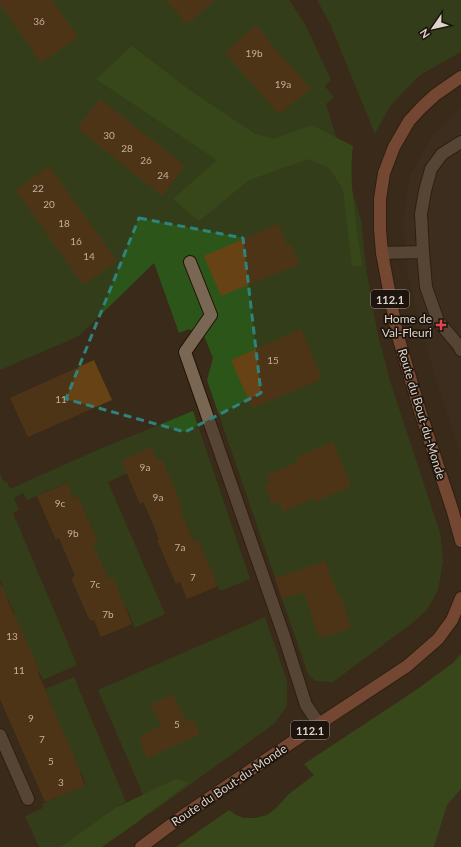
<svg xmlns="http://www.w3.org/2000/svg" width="461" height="847" viewBox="0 0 461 847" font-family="Lato,sans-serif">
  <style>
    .industrial { fill: #3c3423 }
    .medical { fill: #423127 }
    .green { fill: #2c5619 }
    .forest { fill: #346c19 }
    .building { fill: #674215 }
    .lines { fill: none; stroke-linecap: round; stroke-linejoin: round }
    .minor-casing { stroke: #211203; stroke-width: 14 }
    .major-casing { stroke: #211203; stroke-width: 14 }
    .minor { stroke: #796754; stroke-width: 12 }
    .major { stroke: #b86b50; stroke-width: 12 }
    .marked { fill: none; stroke: #2e847c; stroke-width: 3; stroke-dasharray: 8 5; stroke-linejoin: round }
    .health-dot { fill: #e0444e; stroke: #1c140d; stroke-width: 1.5 }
    .labels { text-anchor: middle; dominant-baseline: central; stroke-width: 3.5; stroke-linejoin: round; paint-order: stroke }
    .number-label { font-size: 10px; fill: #c0b09c }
    .shield { fill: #1c140d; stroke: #a49a91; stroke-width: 1 }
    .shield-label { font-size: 11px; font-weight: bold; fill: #ded4c9 }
    .poi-label { font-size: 12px; fill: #ded4c9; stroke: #1c140d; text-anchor: end }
    .street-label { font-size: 12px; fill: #ded4c9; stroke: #1c140d }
  </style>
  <rect width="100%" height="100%" fill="#3a2a19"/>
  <path class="industrial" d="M461,789V847H434L447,805Z"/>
  <path class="medical" d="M461,108V455L434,373L408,277L403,223L410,176L432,136Z"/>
  <path class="green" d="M0,0H289L305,24L331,80L325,86L334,98L326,104L361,220L366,268L377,331L390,381L440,533L443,561L438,590L427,610L411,624L333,682L315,681L308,674L207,380L213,358L205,338L189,329L179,333L154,263L79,336L0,370Z
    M317,0H461V52L420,75L390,106L375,134L331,26Z
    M193,411L250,579L220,591L198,540L193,541L187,526L151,519L130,472L108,482L165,614L135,628L126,607L121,609L108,579L78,551L98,542L78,496L73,498L66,483L27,500L23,493L14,498L19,510L13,513L77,665L43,680L33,656L27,659L21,645L27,643L20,628L9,617L15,614L8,599L2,602L0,588L3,586L0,580V473L4,482H7L10,489L95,451Z
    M265,617L287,681V706L275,723L151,813L98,690Z
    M74,677L126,802L115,808L61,847H39L25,816L43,808L42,804L86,785L81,772L77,773L76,762L72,750L68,752L67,741L62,729L50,712L54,710L45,689Z"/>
  <path class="forest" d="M132,46L188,89L255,134L274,139L312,125L331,135L353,146C348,186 357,226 362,266H352L343,189L329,168L308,159L249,180L199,221L173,199L217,160L96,79Z
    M461,654V789L447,805L434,847H176L229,810L236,815L244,818H256L267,815L276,808L289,794L314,775L304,764L416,690L453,663Z
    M176,779L188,783L136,823L102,847H61L115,808Z"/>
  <path class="building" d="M0,0H52L78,37L41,63L0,4Z
    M166,0H215L187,24Z
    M256,25L282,57L311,88L279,114L225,53Z
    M100,99L185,166L162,196L77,128Z
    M49,166L117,261L83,285L16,190Z
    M278,224L287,245L290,243L300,264L221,296L204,256Z
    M301,329L322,379L252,408L231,360Z
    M94,360L112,400L28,437L10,398Z
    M333,442L351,486L316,502L313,498L283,512L279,502L272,504L265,485L270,482L267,475L298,462L296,457Z
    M151,447L158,461L162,460L182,506L179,507L193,541L198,540L218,586L187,599L180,582L176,584L157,540L159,539L144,502L140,504L121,460Z
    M67,483L73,498L78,496L98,542L93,544L108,579L113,577L132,624L101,637L94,620L90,621L71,578L75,576L59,538L56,540L37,496Z
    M325,561L338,595H340L351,628L319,638L304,592L282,599L275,578Z
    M0,583L33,656L40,672L38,673L71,750H72L85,786L45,802L0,699Z
    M173,694L186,722L193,719L200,734L147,758L140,742L143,741L140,736L161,726L151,704Z"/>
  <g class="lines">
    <defs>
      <path id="minor" d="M461,142L442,154L431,169L425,191L421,214L423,252L426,287L438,321L459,346L461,350
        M382,253L423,252
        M190,262L211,315L185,352L284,636L306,705L319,724
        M0,735L28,799"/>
      <path id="major" d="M461,77L435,95L422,107L409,121L394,147L384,173L380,199V229L382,253L397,333L420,411L453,512L461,541
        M141,847L184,815L319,724L407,666L438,639L452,620L461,598"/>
    </defs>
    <use href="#minor" class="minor-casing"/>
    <use href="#major" class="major-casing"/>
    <use href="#minor" class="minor"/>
    <use href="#major" class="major"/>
  </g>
  <path d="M0 0H461V847H0ZM139,218L243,238L261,393L185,432L66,399Z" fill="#3a2a19" fill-opacity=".55" fill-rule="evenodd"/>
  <path class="marked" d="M139,218L243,238L261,393L185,432L66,399Z"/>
  <path class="health-dot" d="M439 319h4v4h4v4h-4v4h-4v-4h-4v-4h4z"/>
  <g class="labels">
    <g class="number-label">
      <text x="39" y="21">36</text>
      <text x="254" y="53">19b</text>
      <text x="283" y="84">19a</text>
      <text x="109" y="135">30</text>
      <text x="127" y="148">28</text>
      <text x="146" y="160">26</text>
      <text x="163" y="175">24</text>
      <text x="38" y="188">22</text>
      <text x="49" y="204">20</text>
      <text x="64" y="223">18</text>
      <text x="76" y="241">16</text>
      <text x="89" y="256">14</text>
      <text x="273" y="360">15</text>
      <text x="61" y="399">11</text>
      <text x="145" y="467">9a</text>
      <text x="158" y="497">9a</text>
      <text x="60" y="503">9c</text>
      <text x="73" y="533">9b</text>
      <text x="180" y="547">7a</text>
      <text x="193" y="577">7</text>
      <text x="95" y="584">7c</text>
      <text x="108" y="614">7b</text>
      <text x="12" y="636">13</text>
      <text x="19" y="670">11</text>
      <text x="31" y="718">9</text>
      <text x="177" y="724">5</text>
      <text x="42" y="739">7</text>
      <text x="51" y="761">5</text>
      <text x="61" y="782">3</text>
    </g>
    <g class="shield">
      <rect x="371" y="290" width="38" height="18" rx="3"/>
      <rect x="291" y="721" width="38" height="18" rx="3"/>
    </g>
    <g class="shield-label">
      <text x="390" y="299">112.1</text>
      <text x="310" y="730">112.1</text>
    </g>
    <g class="poi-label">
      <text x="432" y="318">Home de<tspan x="432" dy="14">Val-Fleuri</tspan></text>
    </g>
    <g class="street-label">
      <text transform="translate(422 414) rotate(73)">Route du Bout-du-Monde</text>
      <text transform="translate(229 785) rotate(-34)">Route du Bout-du-Monde</text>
    </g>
  </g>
  <g transform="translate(433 28) rotate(236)" stroke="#1c140d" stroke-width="3" paint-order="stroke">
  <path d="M0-3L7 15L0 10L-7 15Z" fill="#ded4c9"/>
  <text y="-6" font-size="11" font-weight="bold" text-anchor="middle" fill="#ded4c9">N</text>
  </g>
</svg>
